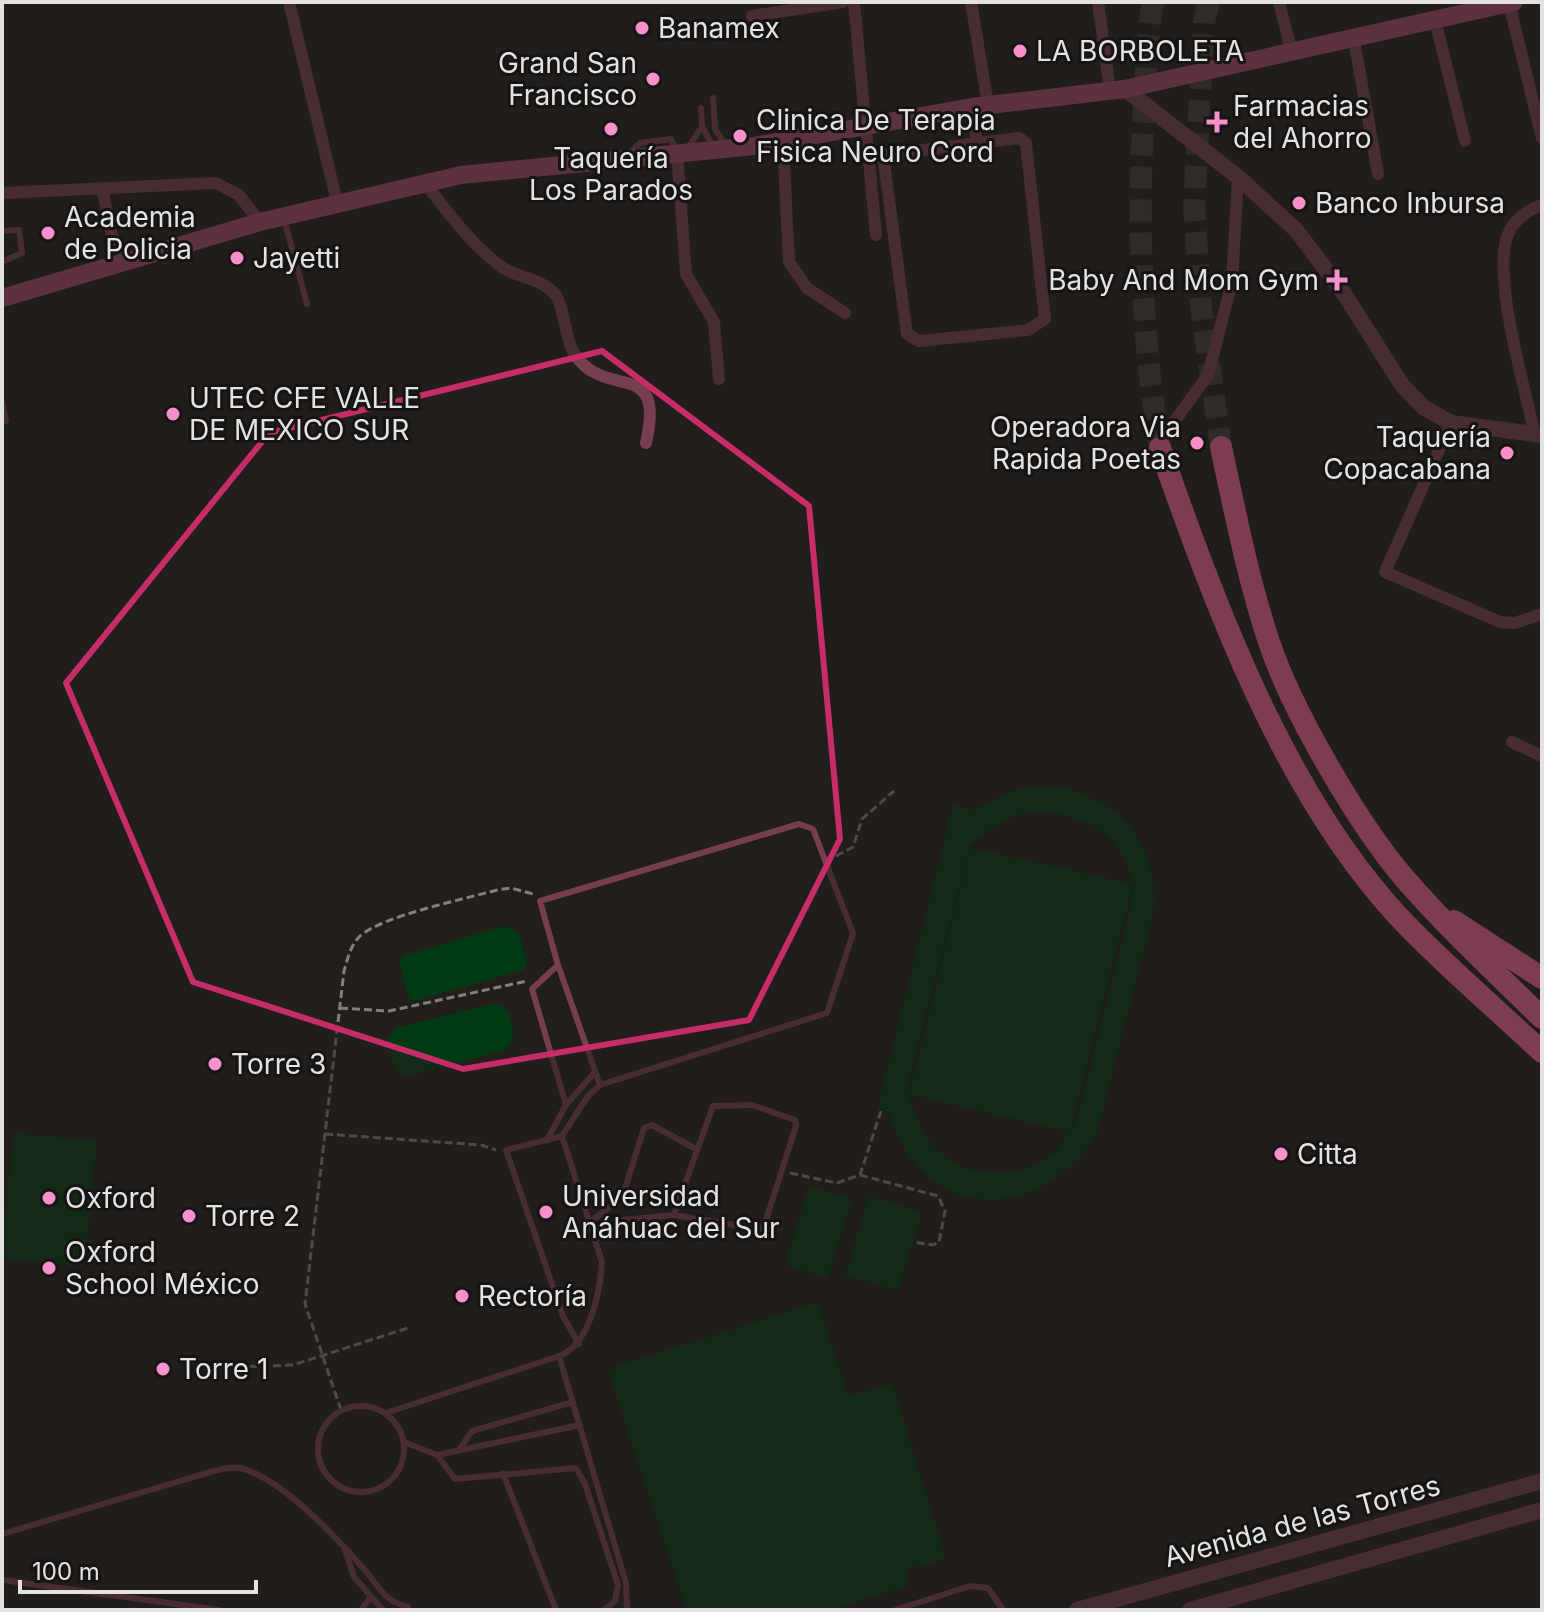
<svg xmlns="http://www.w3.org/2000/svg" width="1544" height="1612" viewBox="0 0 1544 1612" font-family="Inter,sans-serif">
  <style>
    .garden { fill: #013a12; fill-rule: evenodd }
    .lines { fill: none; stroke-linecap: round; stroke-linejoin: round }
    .motorway-tunnel { stroke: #3e3c3a; stroke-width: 22; stroke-dasharray: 22 11; stroke-linecap: butt }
    .path { stroke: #82807e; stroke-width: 3; stroke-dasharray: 8 4; stroke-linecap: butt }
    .service { stroke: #763e4e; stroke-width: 6 }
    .minor { stroke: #763e4e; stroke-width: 12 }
    .tertiary { stroke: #763e4e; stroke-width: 16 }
    .secondary { stroke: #a64d69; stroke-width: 18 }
    .motorway { stroke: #ed6290; stroke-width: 22 }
    .marked { fill: none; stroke: #c62c68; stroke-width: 6; stroke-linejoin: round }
    .poi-dot { fill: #f890cc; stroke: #171513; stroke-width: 3 }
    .labels { text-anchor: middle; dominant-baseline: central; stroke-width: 6; stroke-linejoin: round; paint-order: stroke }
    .poi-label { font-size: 28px; fill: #e5e3e2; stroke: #171513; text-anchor: start }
    .street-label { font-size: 28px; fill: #e5e3e2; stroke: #171513 }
  </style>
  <rect width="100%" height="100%" fill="#211e1c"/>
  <path class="garden" d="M1036,786C1102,786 1156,830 1154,900C1153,926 1143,953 1137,978C1123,1030 1110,1082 1097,1133C1061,1198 972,1227 917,1166C903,1151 896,1131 888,1112L877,1109L953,805L974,810L1011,791ZM1034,811C1080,812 1123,833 1133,884L969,848C988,829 1007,817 1034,811ZM969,849H970L909,1093L910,1075ZM1133,885L1131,906L1077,1120L1056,1151L1040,1163L1009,1174L975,1172L952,1162L935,1148L923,1131L908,1094L1070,1132Z
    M504,926L519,932L527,963L524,970L414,1001L409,998L399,961L402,956Z
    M492,1004L502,1005C513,1017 519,1039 505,1050L406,1077L394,1068L387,1040L395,1028Z
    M13,1133L97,1141L85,1266L2,1258Z
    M809,1186L852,1199L828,1278L785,1265Z
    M869,1196L922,1212L898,1291L845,1275Z
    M818,1302L849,1396L892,1383L946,1558L906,1570L910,1585L831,1610H686L608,1369Z"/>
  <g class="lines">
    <path class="motorway-tunnel" d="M1153,2C1147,36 1146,71 1144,106C1137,221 1141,335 1160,448
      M1209,2L1204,21L1194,206L1201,307L1221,447"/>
    <path class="path" d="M836,856L853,847L862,819L894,791
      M340,1008L389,1011L527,981
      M325,1134L481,1145L496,1150
      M790,1173L837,1183L860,1175L881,1111
      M860,1175L938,1196L945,1211L939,1242L933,1245L913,1242
      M237,1367L293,1365L408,1328
      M341,1410L305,1304L344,971C348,958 350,946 360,936C382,916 465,899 497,890L511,888L533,894"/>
    <path class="service" d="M713,98L715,129L726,146
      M702,126L713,147
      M688,148L702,126L701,108
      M630,153L640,143L671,139L677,152
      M284,219L307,304
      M2,231L19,230L22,253L2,262
      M2,402L6,421
      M558,965L532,989L566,1105
      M547,1140L566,1105L595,1072
      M590,1222L622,1198L644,1128L652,1125L696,1149
      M595,1240L622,1220L674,1215L759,1229L764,1226L796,1126L795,1120L752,1105L713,1106L674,1215
      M579,1344L563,1316L506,1150L562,1136L588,1096L600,1085L827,1013L853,933L813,829L799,824L540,901L558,965L600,1085
      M559,1356L626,1583L627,1610
      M318 1449a43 43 0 1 1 86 0a43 43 0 1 1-86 0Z
      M386,1413L559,1356C590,1345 600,1292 602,1262L562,1136
      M404,1442L437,1455L455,1479L576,1468L585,1484L618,1585L615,1601L604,1610
      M459,1450L472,1431L573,1402
      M437,1455L580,1425
      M503,1473L556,1610
      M2,1534L210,1472C219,1470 231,1466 240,1468C282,1478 335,1536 363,1568C380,1587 382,1600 408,1607
      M345,1550L354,1577L383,1610
      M2,1580L219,1610
      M361,1610L370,1598
      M895,1610L970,1586L988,1588L1003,1610"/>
    <path class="minor" d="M289,2L337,202
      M854,2L876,235
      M971,2L988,105
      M1098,2L1110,90
      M1279,2L1292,53
      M1509,3L1542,138
      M752,16L843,2
      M1435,20L1465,141
      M1354,40L1378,174
      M972,107L977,142
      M1019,138L1026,143L1045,319L1028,330L919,341L907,334L883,155Z
      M783,141L789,262L807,288L845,313
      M677,152L686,274L714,322L719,379
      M425,183C447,211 470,243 499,265C515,278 538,277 553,292C566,305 563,341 578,359C611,399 665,359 646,443
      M102,188L112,236L131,261
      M2,193L216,183L239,195L260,222
      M1451,423L1385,572L1500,622L1515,623L1542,614
      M1171,426L1208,375L1232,282L1238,177
      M1535,435C1525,388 1493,281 1507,237C1512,221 1527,210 1542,205
      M1512,742L1542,756"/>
    <path class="tertiary" d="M1125,89L1238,177L1296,230L1343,292L1402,385L1423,407L1451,423L1542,435
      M1077,1610L1542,1481
      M1190,1610L1542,1510"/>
    <path class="secondary" d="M2,298L260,222L461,175L754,146L972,107L1125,89L1514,2"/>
    <path class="motorway" d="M1221,447C1235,512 1248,579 1269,642C1292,711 1358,824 1405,879C1448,928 1496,973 1542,1018
      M1160,448C1215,605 1283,791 1397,915C1442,963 1494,1007 1542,1052
      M1454,921L1542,978"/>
  </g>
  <path d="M0 0H1544V1612H0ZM602,351L809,506L840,839L749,1020L463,1069L193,982L66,683L269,433Z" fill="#211e1c" fill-opacity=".55" fill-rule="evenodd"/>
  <path class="marked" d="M602,351L809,506L840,839L749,1020L463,1069L193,982L66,683L269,433Z"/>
  <g class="poi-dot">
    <circle cx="642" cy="28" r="8"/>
    <circle cx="1020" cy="51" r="8"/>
    <circle cx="653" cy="79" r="8"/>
    <path d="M1213 110h8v8h8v8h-8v8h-8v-8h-8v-8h8z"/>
    <circle cx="611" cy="129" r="8"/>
    <circle cx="740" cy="136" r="8"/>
    <circle cx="1299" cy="203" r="8"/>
    <circle cx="48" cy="233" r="8"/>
    <circle cx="237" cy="258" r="8"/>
    <path d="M1333 268h8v8h8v8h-8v8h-8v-8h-8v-8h8z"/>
    <circle cx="173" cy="414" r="8"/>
    <circle cx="1197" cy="443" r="8"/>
    <circle cx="1507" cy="453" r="8"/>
    <circle cx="215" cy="1064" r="8"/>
    <circle cx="1281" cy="1154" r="8"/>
    <circle cx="49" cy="1198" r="8"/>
    <circle cx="546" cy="1212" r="8"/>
    <circle cx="189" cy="1216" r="8"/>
    <circle cx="49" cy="1268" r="8"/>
    <circle cx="462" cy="1296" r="8"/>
    <circle cx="163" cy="1369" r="8"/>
  </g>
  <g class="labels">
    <g class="poi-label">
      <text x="658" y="28">Banamex</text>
      <text x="1036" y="51">LA BORBOLETA</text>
      <text x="637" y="63" text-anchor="end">Grand San<tspan x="637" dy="32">Francisco</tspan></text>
      <text x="1233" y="106">Farmacias<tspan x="1233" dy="32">del Ahorro</tspan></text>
      <text x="756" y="120">Clinica De Terapia<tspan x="756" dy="32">Fisica Neuro Cord</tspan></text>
      <text x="611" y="158" text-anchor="middle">Taquería<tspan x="611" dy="32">Los Parados</tspan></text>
      <text x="1315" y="203">Banco Inbursa</text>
      <text x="64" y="217">Academia<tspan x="64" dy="32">de Policia</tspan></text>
      <text x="253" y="258">Jayetti</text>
      <text x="1319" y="280" text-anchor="end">Baby And Mom Gym</text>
      <text x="189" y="398">UTEC CFE VALLE<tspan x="189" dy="32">DE MEXICO SUR</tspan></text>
      <text x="1181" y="427" text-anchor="end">Operadora Via<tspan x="1181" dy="32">Rapida Poetas</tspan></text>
      <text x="1491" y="437" text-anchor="end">Taquería<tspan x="1491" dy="32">Copacabana</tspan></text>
      <text x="231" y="1064">Torre 3</text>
      <text x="1297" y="1154">Citta</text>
      <text x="562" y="1196">Universidad<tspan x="562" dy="32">Anáhuac del Sur</tspan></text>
      <text x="65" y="1198">Oxford</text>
      <text x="205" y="1216">Torre 2</text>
      <text x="65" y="1252">Oxford<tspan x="65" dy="32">School México</tspan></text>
      <text x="478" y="1296">Rectoría</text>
      <text x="179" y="1369">Torre 1</text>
    </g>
    <g class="street-label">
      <text transform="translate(1302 1521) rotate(-15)">Avenida de las Torres</text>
    </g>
  </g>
  <rect width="1544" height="1612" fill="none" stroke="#e5e3e2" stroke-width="8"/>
  <path d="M20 1580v12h236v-12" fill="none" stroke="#e5e3e2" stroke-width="4"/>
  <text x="32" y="1580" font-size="24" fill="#e5e3e2" stroke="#171513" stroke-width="6" paint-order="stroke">100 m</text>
</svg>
